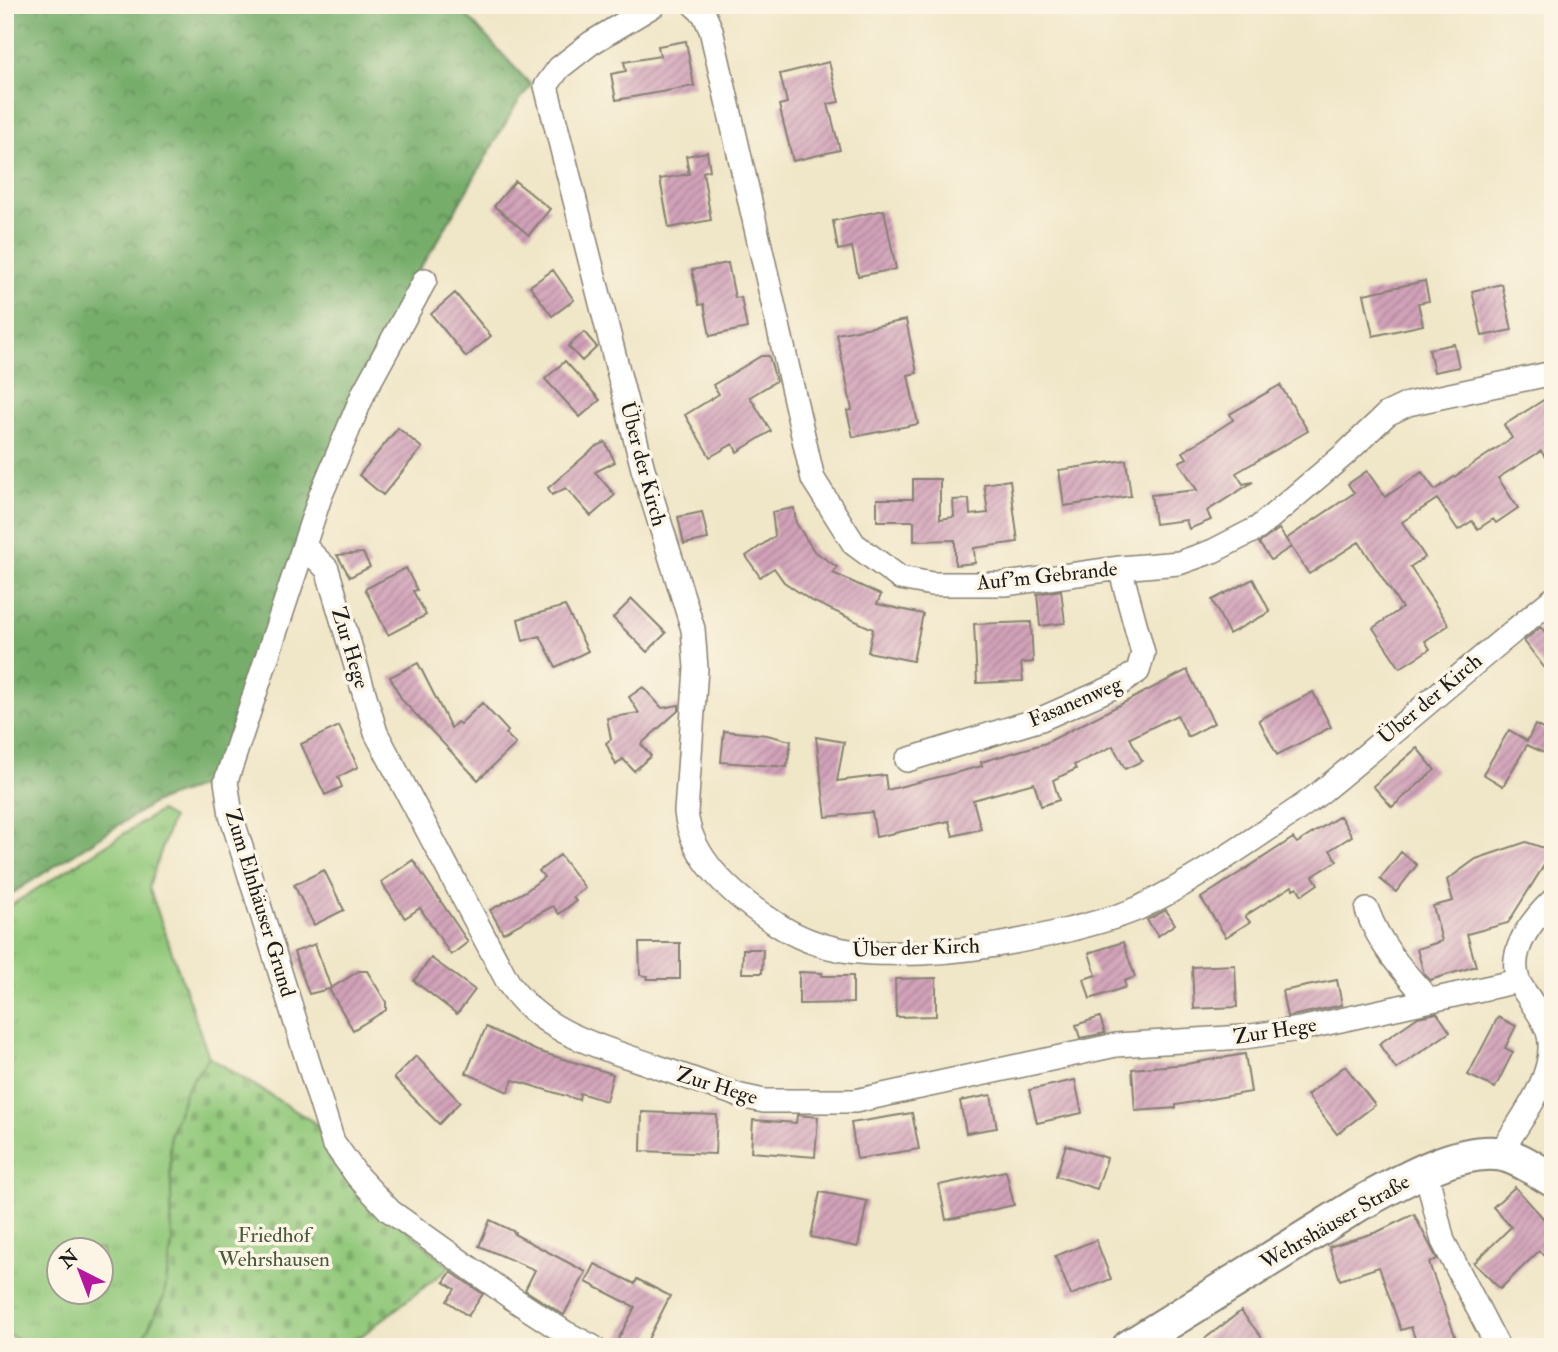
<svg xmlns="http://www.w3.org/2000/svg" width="1558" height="1352" viewBox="0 0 1558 1352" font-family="'IM FELL Double Pica',serif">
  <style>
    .grass { fill: url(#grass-tufts); stroke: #58724c; stroke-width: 2; fill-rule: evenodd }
    .forest { fill: url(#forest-crowns); stroke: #496444; stroke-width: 2 }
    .cemetery { fill: url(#cemetery-stones); stroke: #58724c; stroke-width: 2 }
    .building { fill: url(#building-hatch) }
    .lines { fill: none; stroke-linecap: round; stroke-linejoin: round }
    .street-casing { stroke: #868172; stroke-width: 26 }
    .secondary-casing { stroke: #868172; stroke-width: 37 }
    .street { stroke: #fff; stroke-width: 23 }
    .secondary { stroke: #fff; stroke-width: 33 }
    .labels { text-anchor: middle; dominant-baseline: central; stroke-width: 7; stroke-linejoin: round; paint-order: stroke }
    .street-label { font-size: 21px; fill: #1c1c1c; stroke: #fcf5e5 }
    .park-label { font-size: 21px; fill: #46593d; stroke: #fcf5e5 }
  </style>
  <defs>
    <pattern id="grass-tufts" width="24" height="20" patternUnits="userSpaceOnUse" patternTransform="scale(1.75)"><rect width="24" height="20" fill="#93c97b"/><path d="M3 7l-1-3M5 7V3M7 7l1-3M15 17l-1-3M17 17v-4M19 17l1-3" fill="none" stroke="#7eac6a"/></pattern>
    <pattern id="forest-crowns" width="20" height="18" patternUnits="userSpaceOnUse" patternTransform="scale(1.75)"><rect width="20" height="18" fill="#76ad6b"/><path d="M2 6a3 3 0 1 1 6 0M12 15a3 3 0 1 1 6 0" fill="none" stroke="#608c57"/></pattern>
    <pattern id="cemetery-stones" width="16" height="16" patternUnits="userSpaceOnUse" patternTransform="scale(1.75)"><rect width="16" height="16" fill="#93c97b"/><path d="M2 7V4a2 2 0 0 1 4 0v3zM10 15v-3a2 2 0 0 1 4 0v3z" fill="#7eac6a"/></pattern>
    <pattern id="building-hatch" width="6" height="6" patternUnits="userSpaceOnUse" patternTransform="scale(1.75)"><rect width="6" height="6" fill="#d2a2b9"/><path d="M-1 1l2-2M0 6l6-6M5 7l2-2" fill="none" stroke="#aa8396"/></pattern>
  </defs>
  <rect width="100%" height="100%" fill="#fcf5e5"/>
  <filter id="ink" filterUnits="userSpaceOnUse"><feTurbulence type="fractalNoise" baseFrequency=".0143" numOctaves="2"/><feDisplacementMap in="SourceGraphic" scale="14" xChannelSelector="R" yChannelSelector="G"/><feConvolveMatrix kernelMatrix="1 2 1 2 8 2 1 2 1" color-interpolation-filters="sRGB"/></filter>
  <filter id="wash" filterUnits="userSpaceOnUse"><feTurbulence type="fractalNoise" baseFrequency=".00686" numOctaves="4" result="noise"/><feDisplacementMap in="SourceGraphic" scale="28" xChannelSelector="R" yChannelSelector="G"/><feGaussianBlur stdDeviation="1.57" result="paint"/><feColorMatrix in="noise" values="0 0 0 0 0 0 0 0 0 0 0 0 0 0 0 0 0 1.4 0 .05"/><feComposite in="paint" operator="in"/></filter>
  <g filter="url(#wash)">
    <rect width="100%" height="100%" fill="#f0e6c8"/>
    <path class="grass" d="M160,811L172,818L149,887L209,1057L187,1088L170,1136L172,1245L164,1297L139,1347H35L5,1334V909ZM60,1250H102V1292H60Z"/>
    <path class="forest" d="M5,5H457L531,85L516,105L436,244L415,275L300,546L211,783L155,802L5,898Z"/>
    <path class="cemetery" d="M209,1057L318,1125L323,1145L330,1160L349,1179L450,1267L347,1347H139L164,1297L172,1245L170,1136L187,1088Z"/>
    <g id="blocks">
      <path class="building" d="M686,41L694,86L616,100L611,74L626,71L624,62L660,56L658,46Z
        M829,62L839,102L828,104L840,150L793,161L779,105L787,103L780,74Z
        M707,152L710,170L703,172L711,220L669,228L660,179L689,174L686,156Z
        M515,181L550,209L529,235L494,206Z
        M884,210L896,269L858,276L852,247L838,250L833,221Z
        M728,263L735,298L741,297L747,328L710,336L704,304L699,305L692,270Z
        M553,270L574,300L552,316L530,286Z
        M1425,281L1429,301L1418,303L1423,325L1373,336L1364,294Z
        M1502,284L1512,330L1482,336L1472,291Z
        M455,293L491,336L466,357L431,314Z
        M906,320L917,373L908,375L918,424L853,437L847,411L852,410L837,334Z
        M584,332L597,347L582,361L568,346Z
        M1454,344L1459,367L1434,372L1429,349Z
        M761,356H769L776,381L750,397L771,431L737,452L733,444L710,457L685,415L719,394L713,385Z
        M565,361L600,400L580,417L545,379Z
        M1280,385L1308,431L1236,473L1243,484L1253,482L1207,511L1211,520L1189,529L1186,520L1155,524L1151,495L1197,490L1179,462L1187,458L1183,452L1233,420L1230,414Z
        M1553,394V469L1541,451L1498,478L1518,508L1496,523L1493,519L1478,529L1472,521L1458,530L1437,499L1402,522L1425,557L1410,567L1449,625L1425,641L1430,649L1400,668L1373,628L1402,608L1359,542L1309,574L1286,539L1354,493L1348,484L1367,471L1385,497L1422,472L1435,490L1512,438L1504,425Z
        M398,428L422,448L383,495L359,475Z
        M605,442L615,462L595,472L615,495L591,516L566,488L552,495L548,488L595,447Z
        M1126,460L1131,496L1064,506L1059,470Z
        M913,479H940V519L954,517L953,500L969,499L970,515L988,513L984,484L1010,480L1018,542L974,548L975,563L955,565V540L914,541V521H877V499H913Z
        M794,508L796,523L814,551L837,567L833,573L881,595L877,604L923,614L913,661L868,652L873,629L810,600L784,582L774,568L760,577L746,556L775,536L772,512Z
        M702,512L708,539L684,544L678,517Z
        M1279,529L1291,547L1271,560L1259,543Z
        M363,553L370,567L350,577L337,555Z
        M406,568L417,590L413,591L426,615L388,635L365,589Z
        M1253,579L1270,612L1229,634L1212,600Z
        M1061,590L1065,623L1040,626L1037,594Z
        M632,599L666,633L647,652L613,618Z
        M565,606L588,651L556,667L540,636L523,641L518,619Z
        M1031,622L1033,662L1021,663L1023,681L977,683L974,624Z
        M1541,627L1553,643V679L1524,641Z
        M418,663L451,728L457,722L460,724L482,703L508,731L506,734L516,744L478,780L402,700L390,677Z
        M1187,670L1214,723L1188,737L1177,715L1130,738L1142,761L1125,769L1113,746L1074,765L1076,769L1053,780L1059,800L1041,806L1034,783L973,800L981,829L953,836L949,821L876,837L872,812L826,817L816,737L844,742L837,781L885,775L887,790L982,766L981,762L1046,743Z
        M643,687L662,708L679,705V710L641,744L651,756L634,771L623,759L616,765L606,743L611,739L607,718L639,713L629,697Z
        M1313,692L1331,727L1277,755L1259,720Z
        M1535,725L1553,734V757L1527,745L1503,786L1483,774L1509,730L1527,741Z
        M339,726L358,767L338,777L342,787L325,795L301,744Z
        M724,731L767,735L791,741L787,767L721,762Z
        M1417,748L1435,770L1392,807L1373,786Z
        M1340,816L1352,836L1330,850L1337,861L1313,876L1318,884L1302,895L1297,887L1293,889L1292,886L1245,916L1250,922L1226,937L1201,898L1293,838L1297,843Z
        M1526,842L1553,851L1508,923L1467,934L1476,966L1430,980L1424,974L1417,949L1442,941L1433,906L1453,901L1447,880L1476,859Z
        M1401,852L1417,865L1396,892L1380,879Z
        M560,855L585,888L573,897L576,901L559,914L553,906L503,933L490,910L526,891L544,877L539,871Z
        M413,860L468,942L451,955L420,908L405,918L381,882Z
        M324,870L344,910L314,925L294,885Z
        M1166,910L1175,924L1158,936L1147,920Z
        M1123,942L1135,977L1124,981L1126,987L1090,999L1084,979L1096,975L1089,953Z
        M639,943H680V979H647L648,976L640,975Z
        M315,944L331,988L359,971H367L386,1002V1010L353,1030L329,989L309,994L294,952Z
        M743,949H763L762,973H742Z
        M431,958L475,990L457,1014L414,981Z
        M1235,965L1237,1007L1194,1009L1192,967Z
        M799,972L822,973V976H853V1003L799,1004Z
        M936,978V1016L896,1017L895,979Z
        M1337,980L1342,1005L1287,1017L1282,991Z
        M1437,1013L1450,1032L1396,1069L1379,1044L1418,1017Z
        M1100,1017L1105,1033L1080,1038L1076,1025Z
        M1498,1017L1516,1026L1505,1048L1513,1052L1495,1088L1468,1075Z
        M486,1027L537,1051L613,1074L606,1101L580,1093L579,1100L513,1080L508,1092L466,1073Z
        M1245,1054L1251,1092L1176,1105V1108L1135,1111L1132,1069L1186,1064Z
        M416,1056L460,1102L439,1124L394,1078Z
        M1345,1066L1375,1105L1337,1134L1307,1095Z
        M1075,1080L1082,1113L1037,1123L1029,1090Z
        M991,1095L997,1128L966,1133L960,1101Z
        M642,1112L717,1115L715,1154L641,1151Z
        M912,1113L919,1149L857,1159L851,1123Z
        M797,1115L818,1117L815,1157L751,1152L753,1120L796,1123Z
        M1066,1145L1107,1158L1097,1189L1056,1176Z
        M1006,1171L1014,1205L946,1220L939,1185Z
        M1515,1187L1553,1229V1262L1539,1251L1500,1289L1474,1263L1511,1227L1493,1207Z
        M820,1192L867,1201L858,1247L811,1237Z
        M1414,1214L1437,1259L1429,1263L1459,1347H1418L1411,1327L1401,1330L1379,1267L1340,1280L1329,1247L1377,1232Z
        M490,1220L515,1232L514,1234L586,1272L564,1315L525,1290L535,1270L479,1246Z
        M1096,1240L1111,1279L1071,1295L1055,1256Z
        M595,1264L635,1284L637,1279L670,1296L644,1347H614L635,1307L586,1282Z
        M451,1272L483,1294L468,1316L447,1301L455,1289L444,1282Z
        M1241,1311L1269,1347H1194Z"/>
    </g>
  </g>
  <g filter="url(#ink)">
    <use href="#blocks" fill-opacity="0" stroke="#868172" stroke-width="2"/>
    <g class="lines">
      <defs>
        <path id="street" d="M654,5L591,43L559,68L546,86L643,469L693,629L696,668L686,812C691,860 736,898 775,923C823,955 867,954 922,953C972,951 1020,942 1068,930C1091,924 1117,918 1139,908C1178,889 1216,864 1252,840C1275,824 1300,809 1321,792C1399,729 1474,662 1553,599
          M694,5L704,14L711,30L813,479L854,544L900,578L932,584H1005L1120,568L1179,563L1213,551L1258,528L1345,454L1387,414L1408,404L1553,373
          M425,280L364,392L320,497L226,781L231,815L333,1142L358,1177L390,1211L512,1298L564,1332L593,1347
          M304,546L327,569L376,733L509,984C543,1034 602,1047 655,1066C684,1076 713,1086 741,1096L764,1101H855L1116,1045L1244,1037L1300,1029L1518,981
          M907,760L1041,719L1118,685L1138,671L1143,653L1120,568
          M1367,910C1380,946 1403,971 1428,999
          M1500,1154C1518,1122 1553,1082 1550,1042C1549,1028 1540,1015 1532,1003C1528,996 1521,988 1518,980C1508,950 1532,920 1553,900
          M1426,1171L1443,1241L1498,1347"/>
        <path id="secondary" d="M1129,1347L1359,1204C1397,1184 1455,1148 1500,1154C1519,1157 1537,1171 1553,1180"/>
      </defs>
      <use href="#street" class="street-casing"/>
      <use href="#secondary" class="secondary-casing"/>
      <use href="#street" class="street"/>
      <use href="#secondary" class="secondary"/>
    </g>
  </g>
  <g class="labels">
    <g class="street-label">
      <text transform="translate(643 464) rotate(75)">Über der Kirch</text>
      <text transform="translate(1047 576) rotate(-6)">Auf'm Gebrande</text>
      <text transform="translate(350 648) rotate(73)">Zur Hege</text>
      <text transform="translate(1430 699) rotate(-40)">Über der Kirch</text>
      <text transform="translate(1075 702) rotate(-23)">Fasanenweg</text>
      <text transform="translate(260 903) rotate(73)">Zum Elnhäuser Grund</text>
      <text transform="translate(916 948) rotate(-2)">Über der Kirch</text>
      <text transform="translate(1275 1031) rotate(-9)">Zur Hege</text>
      <text transform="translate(717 1086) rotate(17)">Zur Hege</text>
      <text transform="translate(1335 1222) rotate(-30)">Wehrshäuser Straße</text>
    </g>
    <g class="park-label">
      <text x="274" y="1235">Friedhof<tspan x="274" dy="24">Wehrshausen</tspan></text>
    </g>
  </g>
  <rect width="1558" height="1352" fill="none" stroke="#fcf5e5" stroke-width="28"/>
  <g transform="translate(80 1271) rotate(318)"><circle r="33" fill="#fcf5e5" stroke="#a29e95" stroke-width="2"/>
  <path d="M0-5L12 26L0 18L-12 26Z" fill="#b5179e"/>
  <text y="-10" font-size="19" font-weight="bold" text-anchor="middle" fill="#1c1c1c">N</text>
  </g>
</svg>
